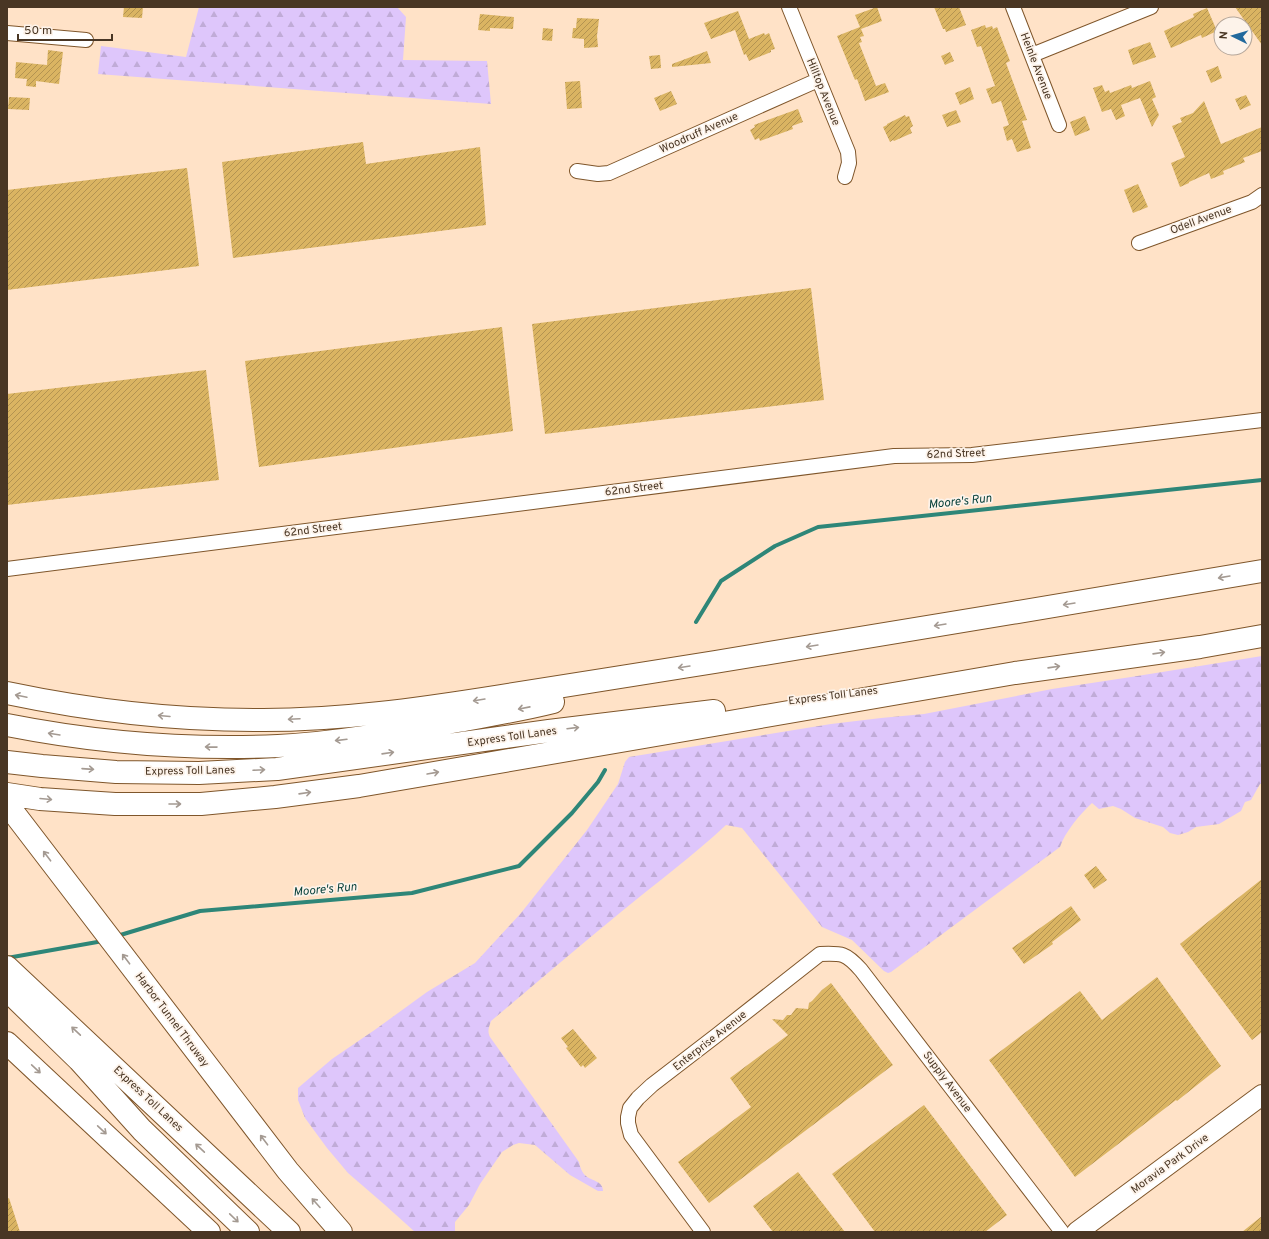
<svg xmlns="http://www.w3.org/2000/svg" width="1269" height="1239" viewBox="0 0 1269 1239" font-family="Overpass,sans-serif">
  <style>
    .forest { fill: url(#forest-firs) }
    .lines { fill: none; stroke-linecap: round; stroke-linejoin: round }
    .stream { stroke: #2e8678; stroke-width: 4 }
    .building { fill: url(#building-hatch) }
    .minor-casing { stroke: #7f562b; stroke-width: 16 }
    .secondary-casing { stroke: #7f562b; stroke-width: 22 }
    .motorway-casing { stroke: #7f562b; stroke-width: 24 }
    .minor { stroke: #fff; stroke-width: 14 }
    .secondary { stroke: #fff; stroke-width: 20 }
    .motorway { stroke: #fff; stroke-width: 22 }
    .oneway { stroke: #a49a92 }
    .labels { text-anchor: middle; dominant-baseline: central; stroke-width: 3.5; stroke-linejoin: round; paint-order: stroke }
    .street-label { font-size: 11px; fill: #493624; stroke: #fdf3ea }
    .water-label { font-size: 12px; font-style: italic; fill: #09423c; stroke: #fdf3ea }
  </style>
  <defs>
    <pattern id="forest-firs" width="22" height="20" patternUnits="userSpaceOnUse"><rect width="22" height="20" fill="#dec6fb"/><path d="M5 1l3.5 6h-7zM16 11l3.5 6h-7z" fill="#c0abd7"/></pattern>
    <pattern id="building-hatch" width="6" height="6" patternUnits="userSpaceOnUse"><rect width="6" height="6" fill="#dab462"/><path d="M-1 1l2-2M0 6l6-6M5 7l2-2" fill="none" stroke="#b39351"/></pattern>
  </defs>
  <rect width="100%" height="100%" fill="#ffe2c7"/>
  <path class="forest" d="M199,7H397L406,17L403,60L487,61L491,104L98,74L101,46L186,57Z
    M1262,656V783L1260,784L1251,800L1245,802L1241,811L1219,824L1196,827L1188,832L1178,835L1170,833L1163,827L1135,818L1121,809L1113,806L1099,809L1092,803C1080,814 1065,832 1060,847L891,972L888,973L884,971L852,940L822,927L742,828L726,825C693,856 656,883 621,912C577,948 534,985 491,1021C489,1027 487,1031 490,1037L579,1162C580,1167 582,1173 586,1176C592,1181 603,1181 603,1191H598L570,1175L535,1145L519,1143L513,1145L502,1152L480,1184L469,1205L455,1222V1232H415L385,1205L348,1173L327,1148L305,1118L298,1100V1088L332,1059L376,1029L427,992L475,963L521,913L587,830L618,784L625,762L629,757L831,724L881,718L924,714L1052,689L1131,677Z"/>
  <g class="lines">
    <path class="stream" d="M696,622L721,581L775,546L818,527L1262,480
      M117,936L200,911L412,893L519,866L572,813L598,782L605,770
      M7,958L103,941"/>
  </g>
  <path class="building" d="M124,7H143L142,18L123,17Z
    M877,7L882,21L861,29L864,36L860,37L862,42L859,43L876,86L885,83L889,92L865,101L857,79L855,80L837,36L860,27L855,15Z
    M934,7H959L966,25L946,32L945,29H943Z
    M1235,7H1262V45Z
    M1207,8L1217,31L1202,38L1201,35L1171,48L1164,31L1194,17L1193,14Z
    M738,11L749,39L764,33L765,35L769,33L775,49L771,50V52L749,61L746,54L744,55L735,30L711,39L704,23Z
    M480,14L514,17L513,29L490,28V31L478,30Z
    M577,18L599,19L597,36L598,47L584,48V39L572,38L573,28H576Z
    M985,25L986,28L992,26L993,29L997,27L1010,61L1006,63L1027,120L1022,121L1031,148L1017,152L1012,139L1007,141L1003,127L1009,125L1001,101L992,104L986,89L995,86L981,46L977,47L971,30Z
    M543,28L553,29L552,41L542,40Z
    M1150,42L1156,57L1133,65L1128,50Z
    M48,50L63,52L59,84L36,81V87L26,86L27,79L15,78L16,62L47,65Z
    M707,51L711,63L672,67V64Z
    M950,52L954,61L945,65L941,56Z
    M660,55L661,68L651,69L649,56Z
    M1218,66L1222,78L1211,83L1206,71Z
    M580,81L582,108L567,109L565,82Z
    M1150,81L1156,97L1152,99L1159,115L1152,127L1140,98L1121,105L1125,116L1116,120L1111,109L1102,112L1093,88L1102,85L1105,92L1109,90L1110,93L1131,85L1132,88Z
    M970,87L974,99L960,105L955,93Z
    M671,91L677,104L660,111L654,98Z
    M1246,95L1251,105L1240,110L1235,99Z
    M9,97L30,98L29,110L8,109Z
    M1204,101L1221,144L1262,127V151L1243,158L1245,162L1223,171L1224,174L1211,179L1209,173L1189,182V183L1180,187L1171,163L1185,157L1172,126L1182,122L1180,118L1193,113Z
    M798,109L803,122L792,126L793,129L760,141L759,138L755,140L750,130L755,127L754,125Z
    M956,110L961,122L947,127L942,115Z
    M905,115L906,117L909,116L913,126L910,128L912,133L894,141L893,140L890,142L883,127L887,125V124Z
    M1085,116L1090,130L1075,136L1070,122Z
    M363,142L366,164L480,147L486,225L233,258L222,162Z
    M187,168L199,266L7,290V190Z
    M1138,184L1148,207L1133,213L1124,190Z
    M811,288L824,400L545,434L532,324Z
    M502,327L513,431L259,467L245,361Z
    M206,370L219,480L7,505V394Z
    M1096,866L1107,880L1094,889L1084,875Z
    M1262,879V1032L1252,1040L1180,944Z
    M1071,906L1081,920L1052,942L1053,944L1024,964L1012,948Z
    M1157,977L1221,1066L1177,1101L1176,1100L1075,1177L989,1060L1080,991L1102,1020Z
    M831,983L893,1065L709,1203L678,1162L751,1107L730,1078L788,1035L772,1019L783,1020L787,1015H791L796,1008L808,1009L809,1003L812,1001L822,990Z
    M573,1029L597,1058L585,1068L583,1065L581,1067L573,1057L566,1048L568,1047L561,1038Z
    M924,1105L1007,1215L985,1232H875L832,1174Z
    M798,1172L845,1232H773L753,1206Z
    M9,1198L20,1232H7V1199Z
    M1262,1216V1232H1242Z"/>
  <g class="lines">
    <defs>
      <path id="minor" d="M789,7L848,152L849,163L845,177
        M1013,7L1059,125
        M7,33L86,40
        M1032,55L1151,7
        M577,171L598,174L609,173L818,80
        M1139,243L1252,202L1262,195
        M7,569L894,456L972,455L1262,420
        M703,1232L631,1135L628,1123V1117L630,1108L638,1098L652,1085L717,1035L820,954C842,953 846,953 861,970L1062,1232"/>
      <path id="secondary" d="M1077,1232L1262,1095"/>
      <path id="motorway" d="M7,693C88,710 171,720 254,720C337,721 419,709 501,696C572,685 644,673 715,662C897,632 1080,602 1262,571
        M7,725C98,743 185,750 278,746C338,743 398,732 458,721C490,715 521,710 553,702
        M7,762L42,766L116,772L199,773L277,769L549,731L714,711
        M7,794L40,799L115,804H201L275,797L359,786L1015,673L1200,647L1262,636
        M7,804L288,1171L341,1232
        M7,967L289,1232
        M7,990L79,1060L142,1130L248,1232
        M7,1043L209,1232"/>
    </defs>
    <use href="#minor" class="minor-casing"/>
    <use href="#secondary" class="secondary-casing"/>
    <use href="#motorway" class="motorway-casing"/>
    <use href="#minor" class="minor"/>
    <use href="#secondary" class="secondary"/>
    <use href="#motorway" class="motorway"/>
  </g>
  <defs><path id="oneway-shaft" d="M-6 0H5M1.5-3L5.5 0L1.5 3" fill="none" stroke-width="1.6" stroke-linecap="round" stroke-linejoin="round"/></defs>
  <g class="oneway">
    <use href="#oneway-shaft" transform="translate(1224 577) rotate(170)"/>
    <use href="#oneway-shaft" transform="translate(1069 604) rotate(171)"/>
    <use href="#oneway-shaft" transform="translate(940 625) rotate(171)"/>
    <use href="#oneway-shaft" transform="translate(812 646) rotate(171)"/>
    <use href="#oneway-shaft" transform="translate(1159 653) rotate(-8)"/>
    <use href="#oneway-shaft" transform="translate(684 667) rotate(171)"/>
    <use href="#oneway-shaft" transform="translate(1054 667) rotate(-8)"/>
    <use href="#oneway-shaft" transform="translate(21 696) rotate(-168)"/>
    <use href="#oneway-shaft" transform="translate(479 700) rotate(171)"/>
    <use href="#oneway-shaft" transform="translate(524 708) rotate(169)"/>
    <use href="#oneway-shaft" transform="translate(164 716) rotate(-175)"/>
    <use href="#oneway-shaft" transform="translate(294 719) rotate(177)"/>
    <use href="#oneway-shaft" transform="translate(573 728) rotate(-7)"/>
    <use href="#oneway-shaft" transform="translate(54 734) rotate(-171)"/>
    <use href="#oneway-shaft" transform="translate(341 740) rotate(173)"/>
    <use href="#oneway-shaft" transform="translate(211 747) rotate(-179)"/>
    <use href="#oneway-shaft" transform="translate(388 753) rotate(-8)"/>
    <use href="#oneway-shaft" transform="translate(88 769) rotate(4)"/>
    <use href="#oneway-shaft" transform="translate(259 770) rotate(-3)"/>
    <use href="#oneway-shaft" transform="translate(433 773) rotate(-10)"/>
    <use href="#oneway-shaft" transform="translate(305 793) rotate(-8)"/>
    <use href="#oneway-shaft" transform="translate(46 799) rotate(5)"/>
    <use href="#oneway-shaft" transform="translate(175 804)"/>
    <use href="#oneway-shaft" transform="translate(47 856) rotate(-127)"/>
    <use href="#oneway-shaft" transform="translate(126 959) rotate(-127)"/>
    <use href="#oneway-shaft" transform="translate(76 1031) rotate(-137)"/>
    <use href="#oneway-shaft" transform="translate(36 1069) rotate(43)"/>
    <use href="#oneway-shaft" transform="translate(102 1130) rotate(43)"/>
    <use href="#oneway-shaft" transform="translate(264 1140) rotate(-127)"/>
    <use href="#oneway-shaft" transform="translate(200 1148) rotate(-137)"/>
    <use href="#oneway-shaft" transform="translate(316 1203) rotate(-132)"/>
    <use href="#oneway-shaft" transform="translate(234 1218) rotate(44)"/>
  </g>
  <g class="labels">
    <g class="street-label">
      <text transform="translate(1036 66) rotate(69)">Heinle Avenue</text>
      <text transform="translate(823 92) rotate(68)">Hilltop Avenue</text>
      <text transform="translate(699 133) rotate(-24)">Woodruff Avenue</text>
      <text transform="translate(1201 220) rotate(-20)">Odell Avenue</text>
      <text transform="translate(956 454) rotate(-2)">62nd Street</text>
      <text transform="translate(634 489) rotate(-7)">62nd Street</text>
      <text transform="translate(313 530) rotate(-7)">62nd Street</text>
      <text transform="translate(833 696) rotate(-7)">Express Toll Lanes</text>
      <text transform="translate(512 737) rotate(-8)">Express Toll Lanes</text>
      <text transform="translate(190 771) rotate(-1)">Express Toll Lanes</text>
      <text transform="translate(172 1020) rotate(53)">Harbor Tunnel Thruway</text>
      <text transform="translate(710 1041) rotate(-38)">Enterprise Avenue</text>
      <text transform="translate(947 1082) rotate(53)">Supply Avenue</text>
      <text transform="translate(148 1099) rotate(43)">Express Toll Lanes</text>
      <text transform="translate(1170 1164) rotate(-36)">Moravia Park Drive</text>
    </g>
    <g class="water-label">
      <text transform="translate(960 502) rotate(-6)">Moore's Run</text>
      <text transform="translate(325 890) rotate(-5)">Moore's Run</text>
    </g>
  </g>
  <rect width="1269" height="1239" fill="none" stroke="#493624" stroke-width="16"/>
  <g transform="translate(1233 36) rotate(275)"><circle r="19" fill="#fdf3ea" stroke="#b5a79b"/>
  <path d="M0-3L7 15L0 10L-7 15Z" fill="#22699d"/>
  <text y="-6" font-size="11" font-weight="bold" text-anchor="middle" fill="#493624">N</text>
  </g>
  <path d="M18 34v6h94v-6" fill="none" stroke="#493624" stroke-width="2"/>
  <text x="24" y="34" font-size="12" fill="#493624" stroke="#fdf3ea" stroke-width="3" paint-order="stroke">50 m</text>
</svg>
